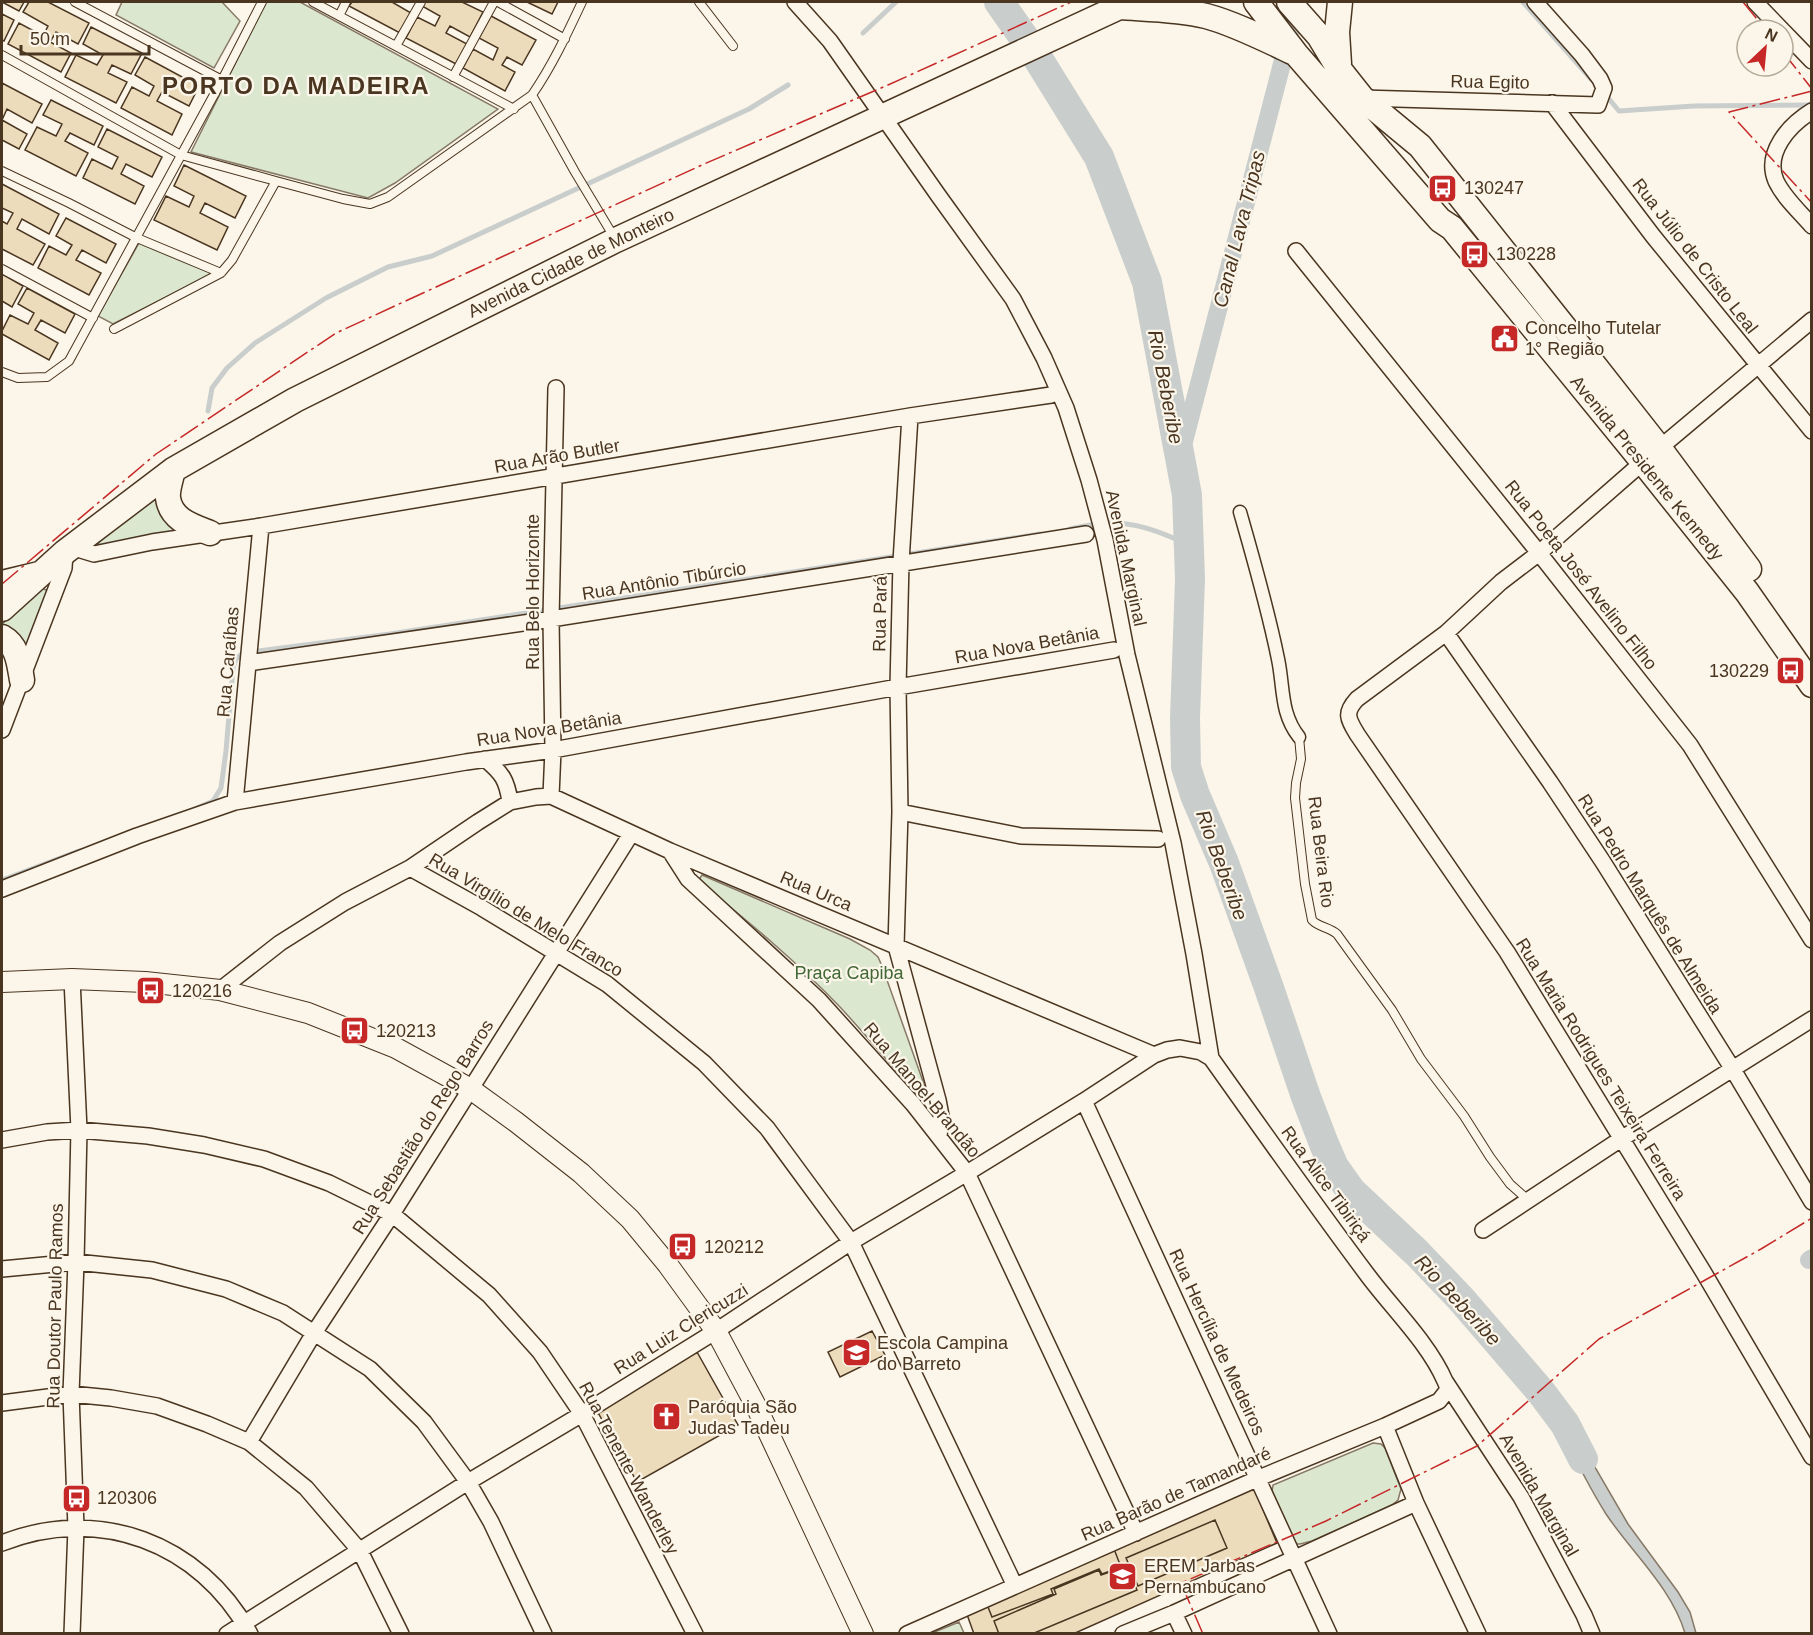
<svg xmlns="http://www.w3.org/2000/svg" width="1813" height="1635" viewBox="0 0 1813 1635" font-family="Arial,sans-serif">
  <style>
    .green { fill: #dce7d0; stroke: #887966; stroke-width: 1.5 }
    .water { fill: #c9cecd; stroke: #887966; stroke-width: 1.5 }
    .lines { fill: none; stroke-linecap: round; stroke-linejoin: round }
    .stream { stroke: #c9cecd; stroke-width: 5 }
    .canal { stroke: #c9cecd; stroke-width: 18 }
    .river { stroke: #c9cecd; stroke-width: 30 }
    .building { fill: #ecdcbc; stroke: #4a3520; stroke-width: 1.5 }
    .service-casing { stroke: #4a3520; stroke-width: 10 }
    .pedestrian-casing { stroke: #4a3520; stroke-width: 15 }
    .minor-casing { stroke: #4a3520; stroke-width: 18 }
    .tertiary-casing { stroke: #4a3520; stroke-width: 22 }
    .primary-casing { stroke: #4a3520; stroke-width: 27 }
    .service { stroke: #fbf6e9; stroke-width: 8 }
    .pedestrian { stroke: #fbf6e9; stroke-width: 12 }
    .minor { stroke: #fbf6e9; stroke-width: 15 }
    .tertiary { stroke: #fbf6e9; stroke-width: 20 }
    .primary { stroke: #fbf6e9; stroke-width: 24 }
    .power { stroke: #c62828; stroke-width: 1.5; stroke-dasharray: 21 4.5 3 4.5; stroke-linecap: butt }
    .labels { text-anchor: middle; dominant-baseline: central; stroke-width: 4.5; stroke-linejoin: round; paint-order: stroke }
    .street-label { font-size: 18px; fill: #4a3520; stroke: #fbf6e9 }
    .poi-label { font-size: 18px; fill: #4a3520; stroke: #fbf6e9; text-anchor: start }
    .park-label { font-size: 18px; fill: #436837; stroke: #fbf6e9 }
    .water-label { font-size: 20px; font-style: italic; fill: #4a3520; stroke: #fbf6e9 }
    .district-label { font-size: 24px; font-weight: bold; letter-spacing: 1.5px; fill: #4a3520; stroke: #fbf6e9 }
  </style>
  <rect width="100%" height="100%" fill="#fbf6e9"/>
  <path class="green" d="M122,2H222L240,21L214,68L116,15Z
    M266,2H300L498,109L395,183L368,198L191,152Z
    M139,243L214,273L113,324L98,316Z
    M164,488C165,507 162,520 178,533L101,546L98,545L99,542Z
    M42,588L48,591L26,661L2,631V624Z
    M702,875L850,939L870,950L878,957L882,966L925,1087L923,1093L919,1095L916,1094C891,1065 866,1035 840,1007C796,961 748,921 698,881Z
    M1373,1443L1381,1444L1385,1448L1401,1489L1398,1500L1392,1505L1312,1541L1300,1544H1296L1272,1492L1273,1485Z
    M959,1622L964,1633H932Z"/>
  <path class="water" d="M1573,1421L1589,1457L1628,1524L1678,1592L1690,1612L1696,1633H1685C1671,1587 1632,1553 1606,1514C1589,1487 1574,1457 1560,1428Z"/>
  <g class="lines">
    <path class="stream" d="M1523,2L1591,79
      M863,33L896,2
      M1604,93L1619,111L1694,106L1812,105
      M208,411L212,388L227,368L255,343L326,298L388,267L432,256L749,109L788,85
      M1070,529C1081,527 1092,524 1103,523C1134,521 1161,532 1189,545
      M197,808L213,801L221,788L226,751L233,668L236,659L243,653L390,634L1040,534
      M2,880L79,851"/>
    <path class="canal" d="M1180,457L1298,2
      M1809,1260L1812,1258"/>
    <path class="river" d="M999,2L1032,49L1099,157L1147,282L1187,495L1190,579L1185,718L1186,767L1195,795L1224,863L1269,988L1306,1097L1324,1144L1334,1167L1351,1191L1417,1253L1461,1299L1541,1392L1565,1424L1583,1459"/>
  </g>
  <path class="building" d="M2,2H24L19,11Z
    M29,2H48L89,23L78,44L56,32L50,42L71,53L61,72L8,44L19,23L43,36L48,26L23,12Z
    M352,2H392L411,13L400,33L349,6Z
    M425,2H462L483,12L470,37L450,26L446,33L467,44L456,64L406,38L417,17L435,26L440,16L422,6Z
    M527,2H558L552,14Z
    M2,14L14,20L4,41L2,40Z
    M491,16L536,40L522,65L507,57L502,65L515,72L505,91L463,68L473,49L493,60L498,48L479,38Z
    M91,27L142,53L131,74L112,65L108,73L127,82L116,103L65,77L76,55L97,65L103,55L83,44Z
    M145,57L199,86L189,106L162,92L157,101L182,114L172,135L121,108L132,87L149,96L154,86L135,75Z
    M2,83L42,104L32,123L7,109L2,120Z
    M51,100L103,126L94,145L70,133L65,141L88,153L76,176L25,150L37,127L56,136L62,124L43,115Z
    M2,120L27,134L19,149L2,140Z
    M107,129L162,157L152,177L126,164L121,174L144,186L135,204L83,178L92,159L112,169L118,157L98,147Z
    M184,165L246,196L235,218L205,203L200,213L228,227L217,250L154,220L166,196L189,207L194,196L174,186Z
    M2,184L59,214L49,234L22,219L17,229L45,244L33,265L2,249V221L7,224L13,213L2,208Z
    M66,218L116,244L106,263L82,250L76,260L101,273L89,295L38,268L49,246L66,255L72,245L56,236Z
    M2,274L23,286L12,307L2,301Z
    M27,288L75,314L65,333L41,320L35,330L58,343L49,360L2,334V331L10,315L28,324L34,313L18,304Z
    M872,1331L885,1355L840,1377L828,1352Z
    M697,1352L738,1425L637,1482L596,1409Z
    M1254,1488L1277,1543L1073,1634H974L965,1609Z
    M1215,1520L1227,1548L1138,1586L1126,1558Z
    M1114,1549L1121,1567L1102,1574L1099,1569L1051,1589L1053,1594L992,1617L986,1602Z
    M1127,1566L1137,1590L1032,1634H999L994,1621L1056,1594L1054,1589L1099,1570L1101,1575Z"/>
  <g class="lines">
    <defs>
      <path id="service" d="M75,2L222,80
        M313,2L514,109
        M498,2L565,39
        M699,2L733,46
        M339,16L346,2
        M396,46L421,2
        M2,55L181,155L276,181L232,260L221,273L137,238L69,203L2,171
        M453,77L494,2
        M532,95L575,172L614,237
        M276,181L343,199L370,204L388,197L532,95C552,66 567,34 582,2
        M2,269L93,318
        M114,329L221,273
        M2,372L18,378L47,377L69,361L222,80L262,2
        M1299,737L1301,759L1296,783L1295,798L1305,884L1312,920C1318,927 1329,927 1337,934L1392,1010L1421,1059L1464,1116L1490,1157L1510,1184L1528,1200"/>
      <path id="pedestrian" d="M1240,512C1254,561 1268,609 1278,659C1284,687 1280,713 1299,737"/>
      <path id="minor" d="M795,2L830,41L938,195L1013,299L1044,358L1066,408L1089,480L1105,540L1127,655L1173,843L1194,954L1211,1058
        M1755,2L1782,30
        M1783,31L1812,61
        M1362,98L1598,105L1604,88L1600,79L1582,55L1535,2
        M1552,103L1653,236L1812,431
        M1812,111C1789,125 1764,153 1776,181C1784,198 1800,212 1812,226
        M1296,251L1539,553L1690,745L1812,940
        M1812,320L1643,462L1539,553L1501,582L1446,633L1357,699C1344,713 1348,719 1357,734L1507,952L1704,1273L1812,1457
        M910,416L901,562L898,687L900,812L896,946L938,1100L941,1116L939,1137
        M71,547L94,554L152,542L261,526L910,416L1051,395
        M1446,633L1550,782L1603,862L1732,1068L1812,1202
        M248,663L551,619L1086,534
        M2,730L64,568L65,552
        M485,759C502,773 507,780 510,802L536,797L551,796L670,851L1154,1055
        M551,796L553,750L551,619L556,388
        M235,802L261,526
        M900,812L1021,836L1158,839
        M670,851L688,879L819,1000L913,1104L967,1173L1136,1533
        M410,868L482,908L607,984L704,1063L767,1128L851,1242L1015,1586
        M2,889L137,836L235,802L466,762L553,750L898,687L1114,650
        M220,990L280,943L345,902L410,868L478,822L510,802
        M1084,1101L1329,1634
        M2,1140L47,1132L79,1130L148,1136L204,1145L264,1159L329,1183L392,1214L489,1295L540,1352L582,1414L695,1634
        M1483,1230L1621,1139L1812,1019
        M2,1269L76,1262L152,1270L226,1289L283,1313L370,1369L424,1422L468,1482L491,1522L544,1634
        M2,1403L71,1394L111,1398L157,1406L207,1424L249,1442L306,1488L360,1551L401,1634
        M1385,1426L1416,1503L1478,1634
        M249,1442L314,1333L392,1214L631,834
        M2,1543C98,1505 200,1542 250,1634
        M1174,1613L1184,1634
        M72,1634L76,1528L71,1394L76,1262L79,1130L72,979
        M227,1634L468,1482L582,1414L716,1331L851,1242L967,1173L1084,1101L1154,1055L1167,1050L1180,1048L1201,1052L1211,1058C1263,1131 1315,1205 1369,1277C1394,1310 1429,1344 1445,1381L1521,1497L1584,1615L1592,1634
        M907,1634L1259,1478L1385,1426L1439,1401L1446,1392L1448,1388L1445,1381
        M1123,1634L1174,1613L1416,1503"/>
      <path id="tertiary" d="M2,982L72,979L145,982L220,990L308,1013L396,1048L469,1088L516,1122L581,1173L630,1219L668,1265L716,1331L756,1406L863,1634"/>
      <path id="primary" d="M1256,2L1296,54L1440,220L1452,228L1643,462L1747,592L1812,685
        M1289,2L1319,36L1339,69L1362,98L1420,146L1572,337L1660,449L1749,569
        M1119,7C1148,9 1178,9 1206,16C1233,23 1267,40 1292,52
        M1339,64L1337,32L1340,2
        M173,470C171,479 167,490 168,498C171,520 192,526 210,533
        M2,583L39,574
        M2,609L65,552L173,470L295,400L616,240L1130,2
        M2,637C18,646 19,663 22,680"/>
    </defs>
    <use href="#service" class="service-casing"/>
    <use href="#pedestrian" class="pedestrian-casing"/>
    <use href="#minor" class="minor-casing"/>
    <use href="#tertiary" class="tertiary-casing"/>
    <use href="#primary" class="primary-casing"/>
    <use href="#service" class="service"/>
    <use href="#pedestrian" class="pedestrian"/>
    <use href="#minor" class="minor"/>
    <use href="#tertiary" class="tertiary"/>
    <use href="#primary" class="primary"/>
    <path class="power" d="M1743,2L1766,30
      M1783,52L1812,89
      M1812,91L1729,112L1812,203
      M2,584L156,454L336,333L704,164L888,85L1071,2
      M1203,1634L1181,1583L1326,1521L1477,1446L1599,1339L1761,1249L1812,1218"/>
  </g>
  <defs>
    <symbol id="bus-square" viewBox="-11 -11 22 22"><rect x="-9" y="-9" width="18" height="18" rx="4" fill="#c62828" stroke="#fbf6e9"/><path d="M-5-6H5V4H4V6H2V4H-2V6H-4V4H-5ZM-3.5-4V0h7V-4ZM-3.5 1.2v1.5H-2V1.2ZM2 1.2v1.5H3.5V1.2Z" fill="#fff"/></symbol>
    <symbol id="civic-square" viewBox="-11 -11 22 22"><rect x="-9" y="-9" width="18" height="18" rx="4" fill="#c62828" stroke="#fbf6e9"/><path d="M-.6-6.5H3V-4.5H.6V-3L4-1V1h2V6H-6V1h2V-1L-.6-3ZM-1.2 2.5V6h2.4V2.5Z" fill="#fff"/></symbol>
    <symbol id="school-square" viewBox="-11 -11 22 22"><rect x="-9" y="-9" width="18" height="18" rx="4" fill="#c62828" stroke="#fbf6e9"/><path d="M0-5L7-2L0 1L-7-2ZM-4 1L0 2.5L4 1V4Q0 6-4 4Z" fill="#fff"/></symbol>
    <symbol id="church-square" viewBox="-11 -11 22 22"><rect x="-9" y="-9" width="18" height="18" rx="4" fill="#c62828" stroke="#fbf6e9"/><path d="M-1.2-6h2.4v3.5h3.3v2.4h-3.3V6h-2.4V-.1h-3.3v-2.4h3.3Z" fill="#fff"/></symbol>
  </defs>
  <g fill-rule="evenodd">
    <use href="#bus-square" x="1426" y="172" width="33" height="33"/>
    <use href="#bus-square" x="1458" y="238" width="33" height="33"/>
    <use href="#civic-square" x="1488" y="322" width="33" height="33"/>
    <use href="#bus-square" x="1774" y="654" width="33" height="33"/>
    <use href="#bus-square" x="134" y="974" width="33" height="33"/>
    <use href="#bus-square" x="338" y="1014" width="33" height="33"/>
    <use href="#bus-square" x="666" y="1230" width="33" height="33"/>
    <use href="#school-square" x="840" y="1336" width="33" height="33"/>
    <use href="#church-square" x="650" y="1400" width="33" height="33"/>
    <use href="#bus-square" x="60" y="1482" width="33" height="33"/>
    <use href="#school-square" x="1106" y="1560" width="33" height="33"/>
  </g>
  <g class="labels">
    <g class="street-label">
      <text transform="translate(1490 82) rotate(1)">Rua Egito</text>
      <text transform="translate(1695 256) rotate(52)">Rua Júlio de Cristo Leal</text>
      <text transform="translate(571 263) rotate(-26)">Avenida Cidade de Monteiro</text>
      <text transform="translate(557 456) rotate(-10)">Rua Arão Butler</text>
      <text transform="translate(1647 468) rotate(51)">Avenida Presidente Kennedy</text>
      <text transform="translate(1126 558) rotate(78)">Avenida Marginal</text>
      <text transform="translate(1581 575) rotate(52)">Rua Poeta José Avelino Filho</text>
      <text transform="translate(664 581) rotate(-9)">Rua Antônio Tibúrcio</text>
      <text transform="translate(533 592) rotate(-90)">Rua Belo Horizonte</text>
      <text transform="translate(880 614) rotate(-89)">Rua Pará</text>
      <text transform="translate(1027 645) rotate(-10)">Rua Nova Betânia</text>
      <text transform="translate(228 662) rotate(-85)">Rua Caraíbas</text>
      <text transform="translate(549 729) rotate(-9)">Rua Nova Betânia</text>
      <text transform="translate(1321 852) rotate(83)">Rua Beira Rio</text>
      <text transform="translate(816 891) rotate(23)">Rua Urca</text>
      <text transform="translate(1650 904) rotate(58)">Rua Pedro Marquês de Almeida</text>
      <text transform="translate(526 915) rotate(31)">Rua Virgílio de Melo Franco</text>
      <text transform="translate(1601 1069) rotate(58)">Rua Maria Rodrigues Teixeira Ferreira</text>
      <text transform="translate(922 1090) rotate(50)">Rua Manoel Brandão</text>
      <text transform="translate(423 1127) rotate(-58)">Rua Sebastião do Rego Barros</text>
      <text transform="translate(1326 1184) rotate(54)">Rua Alice Tibiriçá</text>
      <text transform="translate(55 1306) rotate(-89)">Rua Doutor Paulo Ramos</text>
      <text transform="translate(681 1329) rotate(-32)">Rua Luiz Clericuzzi</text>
      <text transform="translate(1217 1342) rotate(65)">Rua Hercília de Medeiros</text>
      <text transform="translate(629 1468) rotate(62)">Rua Tenente Wanderley</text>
      <text transform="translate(1176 1494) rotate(-24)">Rua Barão de Tamandaré</text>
      <text transform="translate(1539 1495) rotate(60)">Avenida Marginal</text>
    </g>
    <g class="poi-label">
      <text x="1464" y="188">130247</text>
      <text x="1496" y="254">130228</text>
      <text x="1525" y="328">Concelho Tutelar<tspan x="1525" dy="21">1° Região</tspan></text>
      <text x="1769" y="671" text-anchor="end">130229</text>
      <text x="172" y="991">120216</text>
      <text x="376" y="1031">120213</text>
      <text x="704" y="1247">120212</text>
      <text x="877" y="1343">Escola Campina<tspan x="877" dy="21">do Barreto</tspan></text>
      <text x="688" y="1407">Paróquia São<tspan x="688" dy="21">Judas Tadeu</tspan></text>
      <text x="97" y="1498">120306</text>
      <text x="1144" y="1566">EREM Jarbas<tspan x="1144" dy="21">Pernambucano</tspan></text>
    </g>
    <g class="park-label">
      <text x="849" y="973">Praça Capiba</text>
    </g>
    <g class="water-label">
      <text transform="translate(1239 229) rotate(-76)">Canal Lava Tripas</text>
      <text transform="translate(1166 387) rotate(79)">Rio Beberibe</text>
      <text transform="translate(1222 865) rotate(70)">Rio Beberibe</text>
      <text transform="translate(1458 1300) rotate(47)">Rio Beberibe</text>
    </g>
    <g class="district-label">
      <text x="296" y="85">PORTO DA MADEIRA</text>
    </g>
  </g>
  <rect width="1813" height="1635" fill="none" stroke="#4a3520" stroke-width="6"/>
  <g transform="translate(1765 48) rotate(26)"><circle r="28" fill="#fbf6e9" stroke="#b4a999" stroke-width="1.5"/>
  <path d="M0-4.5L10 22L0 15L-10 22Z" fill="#c62828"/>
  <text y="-9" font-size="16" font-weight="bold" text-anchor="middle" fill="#4a3520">N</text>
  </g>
  <path d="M21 45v9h128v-9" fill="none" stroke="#4a3520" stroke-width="3"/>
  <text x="30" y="45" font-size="18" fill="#4a3520" stroke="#fbf6e9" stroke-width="4.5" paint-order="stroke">50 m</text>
</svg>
